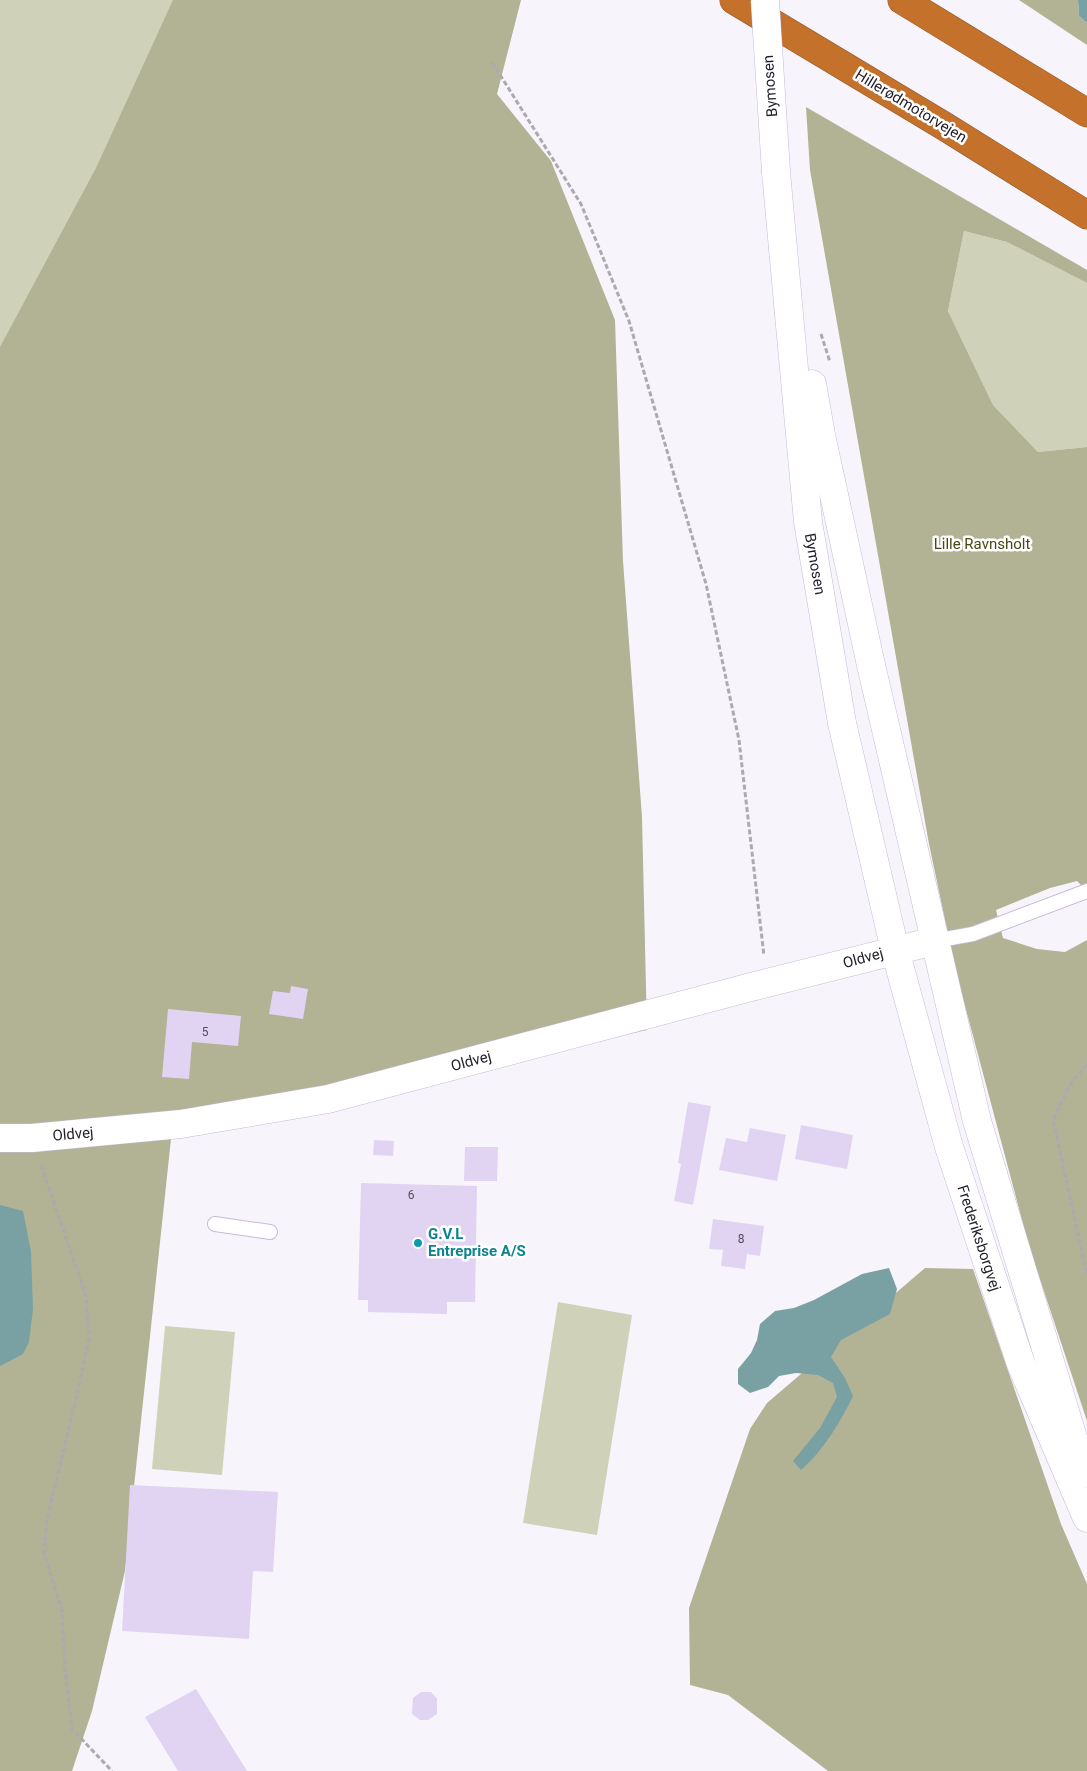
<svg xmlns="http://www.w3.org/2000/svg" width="1087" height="1771" viewBox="0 0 1087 1771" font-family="Roboto,sans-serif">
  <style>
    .green { fill: #cfd2b8 }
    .forest { fill: #b1b394 }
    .water { fill: #79a1a3 }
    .building { fill: #e1d4f2 }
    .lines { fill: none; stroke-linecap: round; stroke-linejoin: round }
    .lane-casing { stroke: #c7bad8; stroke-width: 16 }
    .street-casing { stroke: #c7bad8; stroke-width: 29 }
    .secondary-casing { stroke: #c7bad8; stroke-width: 29 }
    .highway-casing { stroke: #8b542a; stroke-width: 29 }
    .path { stroke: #aca9b0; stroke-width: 3; stroke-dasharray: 5 2.5; stroke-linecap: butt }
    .lane { stroke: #fff; stroke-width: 14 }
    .street { stroke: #fff; stroke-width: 28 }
    .secondary { stroke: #fff; stroke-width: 28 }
    .highway { stroke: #c4712b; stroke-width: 28 }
    .secondary-bridge-casing { stroke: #c7bad8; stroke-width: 29; stroke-linecap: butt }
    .secondary-bridge { stroke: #fff; stroke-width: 28 }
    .culture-dot { fill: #0f9aa8; stroke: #fff; stroke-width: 2 }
    .labels { text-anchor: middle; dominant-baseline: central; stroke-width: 5; stroke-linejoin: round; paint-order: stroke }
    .number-label { font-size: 12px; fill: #524b5a }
    .street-label { font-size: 15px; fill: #221d28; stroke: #fff }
    .park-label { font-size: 15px; fill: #474914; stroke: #fff }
    .culture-label { font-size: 15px; font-weight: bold; fill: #0d838f; stroke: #fff; text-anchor: start }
  </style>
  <rect width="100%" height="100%" fill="#f7f5fb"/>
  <path class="green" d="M0,0H375L0,773Z
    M964,231L1007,242L1087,283V447L1038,452L993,405L948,311Z
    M558,1302L632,1315L597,1535L523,1523Z
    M165,1326L235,1332L222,1475L152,1469Z"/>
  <path class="forest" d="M173,0H521L497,94L551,161L615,320L623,561L642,817L647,1030L171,1139L125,1571L92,1711L72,1771H0V347L96,168Z
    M1019,0H1078L1079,16L1087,23V45Z
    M806,107L1087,270V283L1007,242L964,231L948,311L993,405L1038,452L1087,447V891L1077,881L1050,888L996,910L1003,938L1037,949L1065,952L1087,940V1421L1029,1246L956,972L929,844L810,170Z
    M925,1268L973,1269L1061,1524L1087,1584V1771H828L728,1695L690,1685L689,1608L750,1429L767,1403Z"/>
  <path class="water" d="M1078,0H1087V23L1079,16Z
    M0,1205L23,1211L31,1252L33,1309L29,1342L23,1354L0,1366Z
    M889,1268L897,1289L890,1314L841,1340L831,1357L845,1378L853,1396C840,1423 823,1451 801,1470L793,1461L820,1428L837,1397L833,1383L818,1375L796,1373L779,1376L768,1387L750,1393L738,1384V1369L751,1353L757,1340L760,1324L775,1311L794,1308L814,1300L862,1274Z"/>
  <path class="building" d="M291,986L308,989L303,1019L269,1014L273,991L290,993Z
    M168,1009L241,1016L238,1046L192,1042L189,1079L162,1077Z
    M688,1102L711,1106L693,1205L674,1201L681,1164L678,1163Z
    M801,1125L853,1135L847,1169L795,1159Z
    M750,1128L786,1135L777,1181L719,1170L726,1138L747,1142Z
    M374,1140L394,1141L393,1156L373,1155Z
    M465,1147H498L497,1181H464Z
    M361,1183L477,1186L475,1302H447V1314L368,1312V1300H358Z
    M713,1219L764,1226L760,1256L747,1254L745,1269L721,1266L723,1250L709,1249Z
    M130,1485L278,1492L273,1572L253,1571L249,1639L122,1631Z
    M196,1689L247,1771H178L145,1717Z
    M421,1692H431L437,1699V1714L428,1720H420L412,1714L413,1698Z"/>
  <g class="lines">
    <defs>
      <path id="lane" d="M934,941L973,934L1087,891
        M215,1224L270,1232"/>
      <path id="street" d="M0,1138H32L181,1124L328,1099L751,987L934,941"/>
      <path id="secondary" d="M776,172L808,522L842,723L895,950L949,1147L1021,1364L1087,1518
        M812,384L821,435L871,665L977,1121L1084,1474"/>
      <path id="highway" d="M734,0L944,126L1087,215
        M902,0L1087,113"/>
    </defs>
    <use href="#lane" class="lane-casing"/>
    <use href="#street" class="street-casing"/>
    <use href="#secondary" class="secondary-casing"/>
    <use href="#highway" class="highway-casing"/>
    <path class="path" d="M492,62L581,204L629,321L706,584L739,740L764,956
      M821,334L830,362
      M1087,1064L1069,1086L1053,1120L1087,1275
      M41,1165L86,1296L89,1338L76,1399L47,1519L44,1554L62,1610L65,1669L72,1729L112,1771"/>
    <use href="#lane" class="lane"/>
    <use href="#street" class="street"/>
    <use href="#secondary" class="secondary"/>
    <use href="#highway" class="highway"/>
    <defs>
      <path id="secondary-bridge" d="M765,0L776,172"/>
    </defs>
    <use href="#secondary-bridge" class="secondary-bridge-casing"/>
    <use href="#secondary-bridge" class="secondary-bridge"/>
  </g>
  <circle class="culture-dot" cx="418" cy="1243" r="5"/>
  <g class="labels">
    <g class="number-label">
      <text x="205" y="1032">5</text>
      <text x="411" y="1195">6</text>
      <text x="741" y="1239">8</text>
    </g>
    <g class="street-label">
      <text transform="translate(770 86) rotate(-94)">Bymosen</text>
      <text transform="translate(911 106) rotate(31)">Hillerødmotorvejen</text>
      <text transform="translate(815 564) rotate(80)">Bymosen</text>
      <text transform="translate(863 958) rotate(-15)">Oldvej</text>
      <text transform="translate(471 1061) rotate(-15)">Oldvej</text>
      <text transform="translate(73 1134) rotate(-5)">Oldvej</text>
      <text transform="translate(979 1238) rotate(72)">Frederiksborgvej</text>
    </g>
    <g class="park-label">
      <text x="982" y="544">Lille Ravnsholt</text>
    </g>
    <g class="culture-label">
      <text x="428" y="1234">G.V.L<tspan x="428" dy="17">Entreprise A/S</tspan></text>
    </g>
  </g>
</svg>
